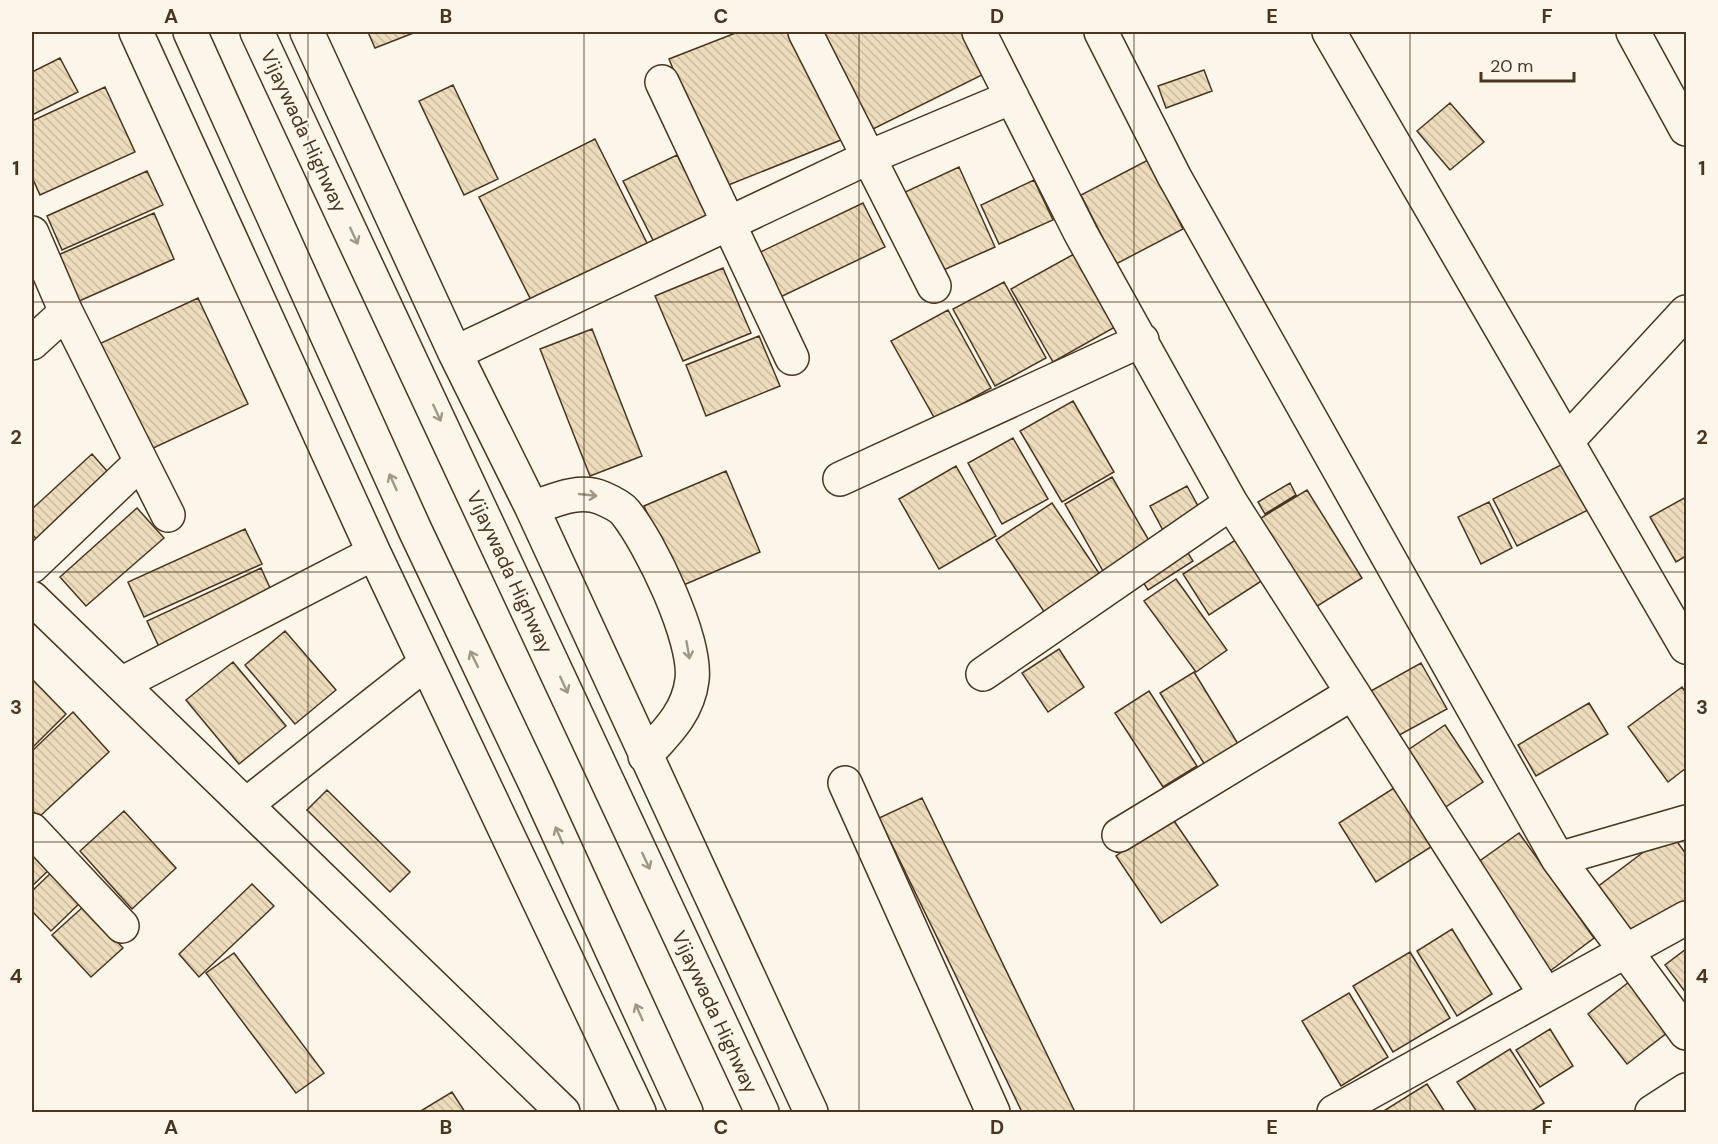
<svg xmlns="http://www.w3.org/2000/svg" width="1718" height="1144" viewBox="0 0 1718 1144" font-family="'DM Sans',sans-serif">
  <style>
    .building { fill: url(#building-back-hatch); stroke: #4a3520; stroke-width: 1.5 }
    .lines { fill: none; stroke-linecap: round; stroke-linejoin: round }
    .minor-casing { stroke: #4a3520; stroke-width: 36 }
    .highway-casing { stroke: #4a3520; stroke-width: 36 }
    .minor { stroke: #fbf6e9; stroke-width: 33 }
    .highway { stroke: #fbf6e9; stroke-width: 33 }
    .oneway { stroke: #a29684 }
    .grid { fill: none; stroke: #4a3520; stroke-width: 1.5; stroke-opacity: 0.55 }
    .labels { text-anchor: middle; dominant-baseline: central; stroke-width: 4.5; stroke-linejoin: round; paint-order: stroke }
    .street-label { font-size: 20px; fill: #4a3520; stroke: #fbf6e9 }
    .neatline { fill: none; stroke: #4a3520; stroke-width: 2 }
    .grid-label { font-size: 20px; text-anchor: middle; font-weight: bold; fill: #4a3520 }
  </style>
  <defs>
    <pattern id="building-back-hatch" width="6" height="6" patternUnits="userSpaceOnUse" patternTransform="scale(1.5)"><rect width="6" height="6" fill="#ecdcbc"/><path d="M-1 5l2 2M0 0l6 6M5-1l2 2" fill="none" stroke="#ccbda1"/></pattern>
  </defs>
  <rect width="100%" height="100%" fill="#fbf6e9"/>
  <path class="building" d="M368,32H416L375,48Z
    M738,32H798L841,140L721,188L669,59Z
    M821,32H967L988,72L871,130Z
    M60,58L78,92L32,115V72Z
    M1204,70L1212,91L1166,108L1158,86Z
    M453,85L498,179L464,195L419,101Z
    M105,87L135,152L40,195L32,177V121Z
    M1450,103L1484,142L1450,170L1417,131Z
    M595,139L653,255L537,312L479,197Z
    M677,155L712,223L658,250L623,181Z
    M1148,160L1183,229L1116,264L1081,195Z
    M959,167L995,247L939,272L903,193Z
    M147,171L163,205L62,250L47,216Z
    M1034,180L1053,220L999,244L981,205Z
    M863,203L885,247L772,301L750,257Z
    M154,213L174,259L77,302L56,256Z
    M1074,254L1115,327L1053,362L1011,289Z
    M723,268L751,333L683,361L655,296Z
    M1004,282L1046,358L995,386L953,309Z
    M198,298L248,404L149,450L99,344Z
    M948,310L991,388L935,419L891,341Z
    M592,329L642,456L590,476L540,349Z
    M759,336L780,386L706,416L686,365Z
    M1073,401L1114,472L1062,502L1020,431Z
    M1013,438L1048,499L1002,524L968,463Z
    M92,454L115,480L43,547L32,534V509Z
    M1567,462L1590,509L1517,546L1493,499Z
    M956,466L996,536L939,569L899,499Z
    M726,471L760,552L679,587L644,506Z
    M1112,477L1151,544L1103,571L1065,504Z
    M1290,483L1296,495L1265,514L1258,502Z
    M1187,486L1202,513L1165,534L1150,506Z
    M1307,490L1362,578L1311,610L1256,521Z
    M1686,497V556L1676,562L1650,517Z
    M1489,502L1512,548L1481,564L1458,517Z
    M1052,503L1107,585L1051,622L996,540Z
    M137,508L164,538L86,606L60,577Z
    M245,529L262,564L144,617L128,582Z
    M1237,539L1263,580L1209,615L1183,574Z
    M1181,542L1193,561L1148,590L1136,571Z
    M261,568L275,599L161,651L147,621Z
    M1176,579L1227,650L1196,672L1144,601Z
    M285,631L336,690L295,724L245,665Z
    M1059,649L1084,687L1048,712L1022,673Z
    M233,662L286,726L239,764L186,700Z
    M1421,663L1447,709L1394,738L1369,692Z
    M1194,672L1243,752L1210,773L1160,693Z
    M32,679L66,714L32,748Z
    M1682,687L1686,693V768L1668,782L1628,727Z
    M1149,691L1197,766L1163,787L1115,713Z
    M1589,703L1608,734L1536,776L1518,745Z
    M73,712L109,752L39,817L32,810V751Z
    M1445,725L1483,782L1441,810L1402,754Z
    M1397,786L1434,845L1376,882L1339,823Z
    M327,790L410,872L390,892L307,810Z
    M922,798L1075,1112H1022L879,818Z
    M124,811L176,868L132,909L80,851Z
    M1172,818L1218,885L1161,923L1116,856Z
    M1670,832L1686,854V902L1636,940L1596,888Z
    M1519,833L1594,938L1550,971L1474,865Z
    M32,848L51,868L32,886Z
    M54,870L83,900L51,931L32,911V891Z
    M252,884L274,906L199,977L179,954Z
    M84,906L123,948L91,977L52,935Z
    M1452,929L1492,994L1457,1016L1417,951Z
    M1686,949V993L1665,965Z
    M1410,952L1450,1018L1393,1052L1353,986Z
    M234,953L324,1073L296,1093L206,973Z
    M1629,982L1668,1032L1627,1064L1588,1014Z
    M1349,993L1388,1057L1341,1086L1302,1021Z
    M1550,1029L1573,1066L1540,1087L1516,1050Z
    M1510,1049L1544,1103L1530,1112H1477L1457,1082Z
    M1427,1084L1445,1112H1382Z
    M452,1092L465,1112H419Z"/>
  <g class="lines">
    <defs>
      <path id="minor" d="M136,32L374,553L639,1112
        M307,32L455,353L532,508L811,1112
        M805,32L934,286
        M979,32L1081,234L1231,503L1546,995L1334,1112
        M1101,32L1174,176L1558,859L1686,1033
        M1329,32L1686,647
        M1633,32L1686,129
        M662,82L792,358
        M32,233L66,312L168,515
        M32,343L66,312
        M455,353L867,158L1012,97
        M1567,441L1686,312
        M840,479L1142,340
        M532,508C553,501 579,488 602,498C609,501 620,506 625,512C651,544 697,640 692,680C688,713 666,733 645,756
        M32,566L140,463
        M32,598L563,1112
        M983,674L1231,503
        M121,684L374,553
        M845,783L993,1112
        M247,804L426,663
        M32,830L122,926
        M1119,835L1351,694
        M1558,859L1686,822
        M1546,995L1686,918
        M1652,1112L1686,1090"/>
      <path id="highway" d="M190,32L415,530L537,787L686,1112
        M257,32L762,1112"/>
    </defs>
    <use href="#minor" class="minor-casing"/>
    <use href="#highway" class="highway-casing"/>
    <use href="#minor" class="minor"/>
    <use href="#highway" class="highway"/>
  </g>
  <defs><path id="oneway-shaft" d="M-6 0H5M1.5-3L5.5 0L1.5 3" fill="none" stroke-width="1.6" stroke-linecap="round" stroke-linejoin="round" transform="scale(1.5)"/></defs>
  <g class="oneway">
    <use href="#oneway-shaft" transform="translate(354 236) rotate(65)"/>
    <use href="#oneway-shaft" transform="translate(437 413) rotate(65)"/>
    <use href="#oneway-shaft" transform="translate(393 482) rotate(-114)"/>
    <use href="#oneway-shaft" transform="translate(588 495) rotate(6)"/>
    <use href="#oneway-shaft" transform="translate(688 650) rotate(80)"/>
    <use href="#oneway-shaft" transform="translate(474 659) rotate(-116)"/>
    <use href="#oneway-shaft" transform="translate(564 685) rotate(65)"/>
    <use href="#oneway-shaft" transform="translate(559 835) rotate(-114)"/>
    <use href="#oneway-shaft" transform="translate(646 861) rotate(65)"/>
    <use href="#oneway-shaft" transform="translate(639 1012) rotate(-114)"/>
  </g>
  <path class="grid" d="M308,32V1112M584,32V1112M859,32V1112M1134,32V1112M1410,32V1112M32,302H1686M32,572H1686M32,842H1686"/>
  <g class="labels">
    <g class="street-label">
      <text transform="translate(304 131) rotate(65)">Vijaywada Highway</text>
      <text transform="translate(510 572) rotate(65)">Vijaywada Highway</text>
      <text transform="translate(715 1012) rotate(65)">Vijaywada Highway</text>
    </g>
  </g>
  <rect width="1718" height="1144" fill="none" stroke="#fbf6e9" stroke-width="66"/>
  <path d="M1481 72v9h93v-9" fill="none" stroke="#4a3520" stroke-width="3"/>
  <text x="1490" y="72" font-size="18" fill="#4a3520" stroke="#fbf6e9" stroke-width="4.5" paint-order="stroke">20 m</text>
  <rect x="33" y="33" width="1652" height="1078" class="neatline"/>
  <g class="grid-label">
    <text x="171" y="23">A</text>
    <text x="446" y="23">B</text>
    <text x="721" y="23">C</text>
    <text x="997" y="23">D</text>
    <text x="1272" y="23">E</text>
    <text x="1547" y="23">F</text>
    <text x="16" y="175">1</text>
    <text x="1702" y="175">1</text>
    <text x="16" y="444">2</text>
    <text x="1702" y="444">2</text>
    <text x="16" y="714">3</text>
    <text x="1702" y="714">3</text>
    <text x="16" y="983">4</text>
    <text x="1702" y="983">4</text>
    <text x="171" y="1134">A</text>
    <text x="446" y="1134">B</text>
    <text x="721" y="1134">C</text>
    <text x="997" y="1134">D</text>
    <text x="1272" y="1134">E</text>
    <text x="1547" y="1134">F</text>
  </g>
</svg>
